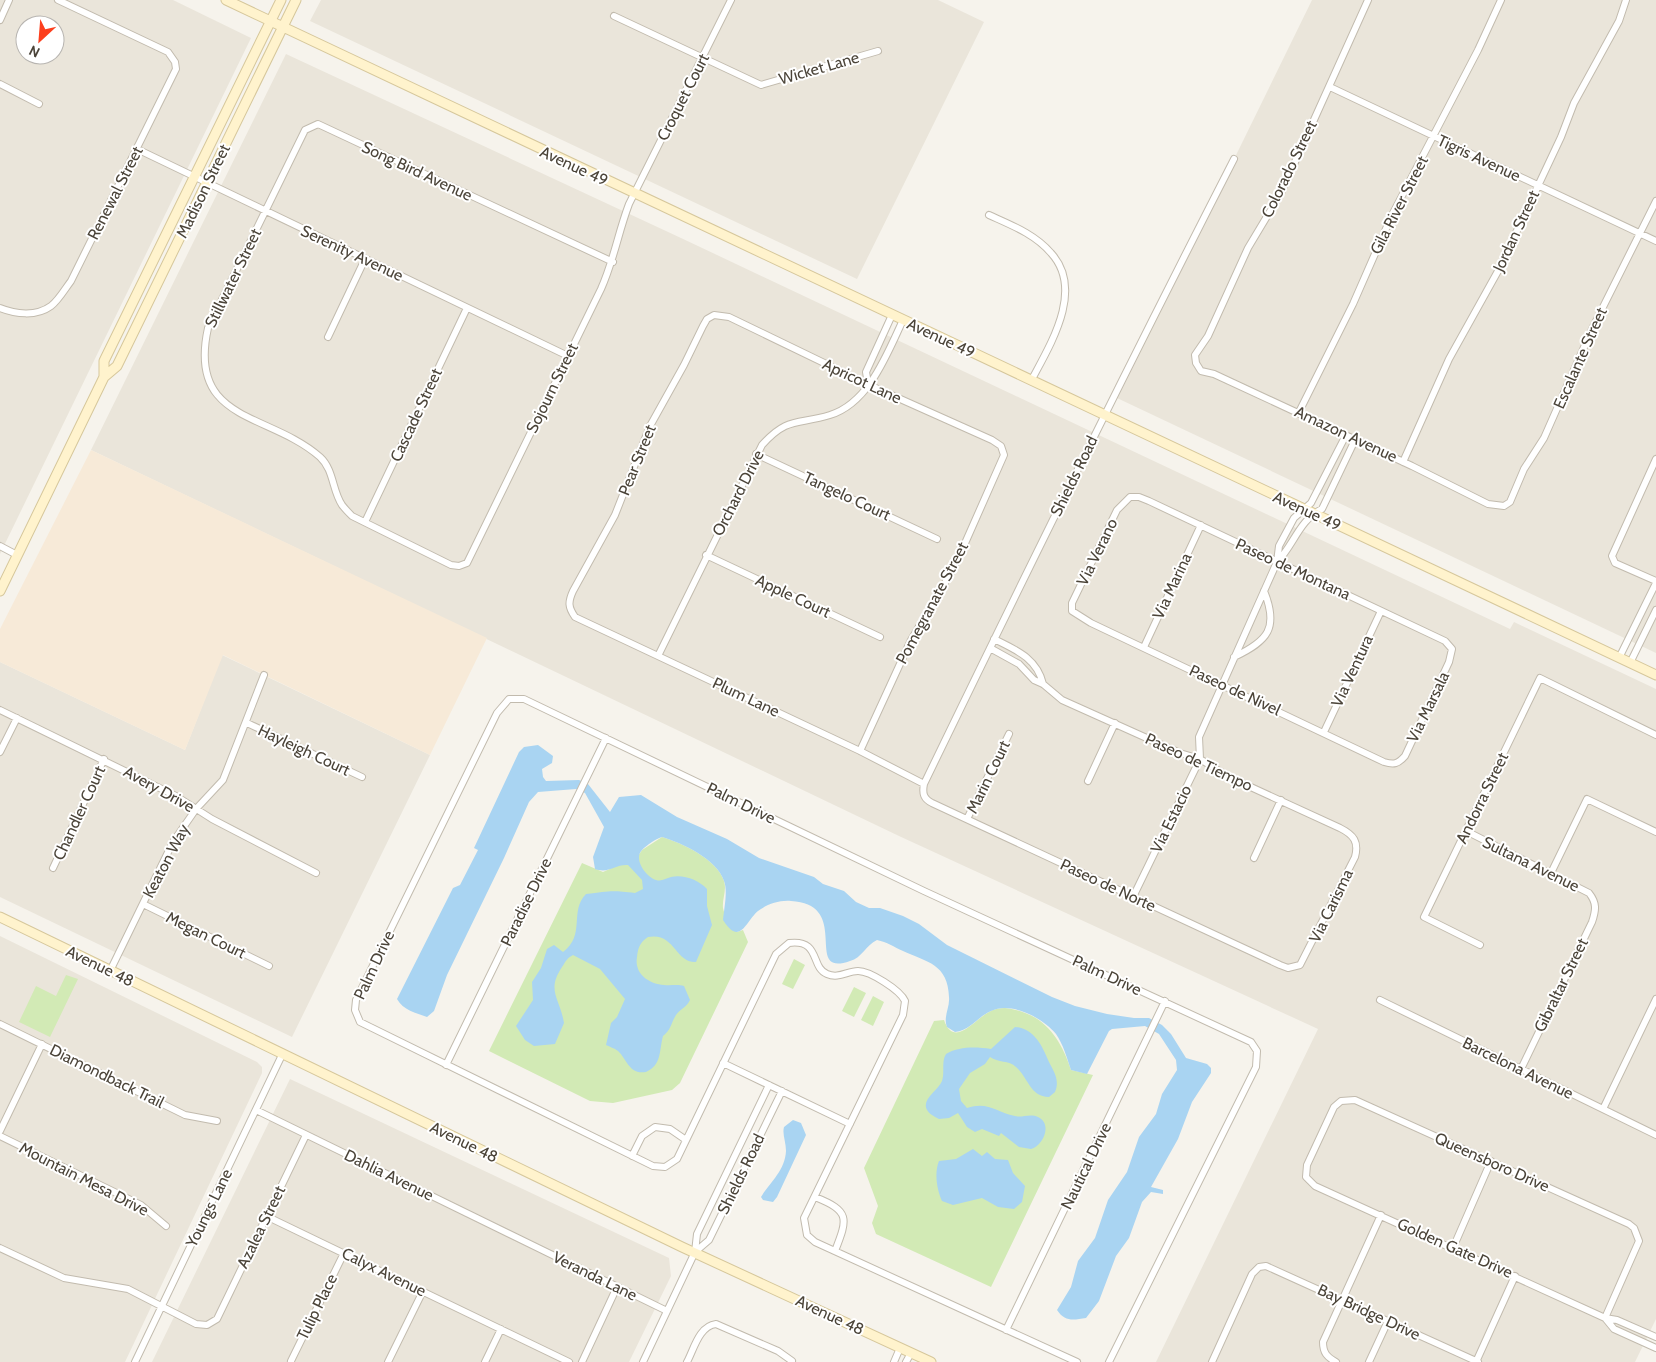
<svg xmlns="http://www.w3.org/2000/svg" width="1656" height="1362" viewBox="0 0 1656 1362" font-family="Cabin,sans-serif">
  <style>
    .residential { fill: #eae5da; fill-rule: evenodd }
    .commercial { fill: #f7ead8 }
    .green { fill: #d2eab5 }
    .water { fill: #a9d4f2 }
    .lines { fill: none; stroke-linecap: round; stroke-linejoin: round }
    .street-casing { stroke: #c2bbae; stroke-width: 8 }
    .secondary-casing { stroke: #d6c79b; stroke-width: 11 }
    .street { stroke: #fff; stroke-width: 6 }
    .secondary { stroke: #fff3cd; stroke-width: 9 }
    .labels { text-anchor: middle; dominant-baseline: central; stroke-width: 4; stroke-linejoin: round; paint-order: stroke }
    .street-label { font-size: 16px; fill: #4b4439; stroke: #fff }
  </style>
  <rect width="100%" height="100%" fill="#f6f3ec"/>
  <path class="residential" d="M0,0H173L251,38L0,554ZM25,25H55V55H25Z
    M321,0H938L984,22L857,279L310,21Z
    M1312,0H1656V653L1117,398Z
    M286,54L681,238L1510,629L1514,622L1656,689V1319L1635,1362H1156L1318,1029L899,836L91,450Z
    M222,655L430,755L292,1037L0,897V662L185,750Z
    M0,936L257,1062L262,1067V1073L125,1362H0Z
    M290,1079L669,1258L671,1276L629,1362H152Z"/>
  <path class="commercial" d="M91,450L487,638L430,755L223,655L185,750L0,662V629Z"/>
  <path class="green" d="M662,837C682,843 717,859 724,881C727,890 722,899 723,908C724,916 733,925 737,932L743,930L748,942L680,1083L672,1090L613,1103L590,1101L489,1051L582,863L603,872L638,856L642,850Z
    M794,959L805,965L793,989L782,984Z
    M66,975L78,979L50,1037L19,1022L36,986L56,996Z
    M854,987L866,993L854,1017L842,1011Z
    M873,996L884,1002L873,1026L861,1020Z
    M1005,1008C1042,1012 1060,1036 1071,1070L1093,1075L991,1287L876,1234L872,1223L878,1206L864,1168L934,1021L944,1020C954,1049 975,1019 989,1012C994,1009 999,1008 1005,1008Z"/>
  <path class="water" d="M538,745L553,756L552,763L542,769L543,777L546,781L579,780L588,784L610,812L619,797L641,795L677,817L727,839L759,858L814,877L823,884L844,891L856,902L869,908H880L903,916L919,924L947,945L1052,997L1075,1006L1107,1014L1134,1018H1149L1162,1025L1171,1034L1186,1058L1207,1064L1211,1068V1073L1192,1102L1178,1139L1151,1187L1163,1190V1194L1151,1192L1142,1202L1129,1238L1116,1256L1099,1301L1086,1318C1073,1320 1065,1322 1057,1310L1071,1287L1078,1261L1095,1238L1108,1200L1127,1172L1139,1137L1156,1114L1162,1094L1177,1070L1176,1060L1159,1034L1145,1026L1112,1029L1109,1031L1087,1074L1071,1070C1067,1058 1063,1044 1056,1034C1043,1018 1011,1001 991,1011C977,1017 971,1030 955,1032L947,1027C943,1016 950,1008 949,997C948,964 927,962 903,951C894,947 887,942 877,940C866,945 862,958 850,961C802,978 853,904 791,901C779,900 768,904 758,911C746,921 740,947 723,920C724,909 728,891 724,881C717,859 682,843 662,837C655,839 647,845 642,850C633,859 646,877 656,880C662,882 666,878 671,877C683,874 699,880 707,889V906L712,925L696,962C675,963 675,932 648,937C640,942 638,948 637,957C634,974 649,984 664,985C671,986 677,984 684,986L690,1000C686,1008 680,1009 676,1015C671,1023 671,1030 663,1036C659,1051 662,1065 646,1072C629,1075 627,1059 618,1051C614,1048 610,1047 606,1045L611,1023L617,1017L625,999L600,969L573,955C567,958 566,961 562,967C546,991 560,998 564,1023L555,1044L534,1046L525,1040L516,1026L533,1000L532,982L541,968L547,949L554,945L563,952C586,935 569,911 586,894C609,891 612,890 635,893L643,889L642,880L628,865C615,864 609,874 595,869L593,857L604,827L585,793L576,789L538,792L529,802L504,858L447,975L434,1011L427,1017C416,1013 403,1010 397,999L453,888L460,885L478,850L474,848L519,752L524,747Z
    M1015,1027C1035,1029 1042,1046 1049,1062C1054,1072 1060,1080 1055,1092L1049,1097C1030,1097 1028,1077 1016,1067C1009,1060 998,1063 990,1057L985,1064L970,1073L959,1089L961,1101L967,1108C988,1101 996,1112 1015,1116C1022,1118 1030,1113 1038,1117C1053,1124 1043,1146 1031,1149L1019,1147L1001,1133L999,1136L982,1129L975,1132L967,1127L958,1113L949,1118L939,1119C910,1105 937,1093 942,1081C945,1072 941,1062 946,1054C960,1046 976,1047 991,1049Z
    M793,1120L801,1123L806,1135L777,1197L773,1202L763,1200L761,1197C770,1182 785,1171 786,1151C786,1142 782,1134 784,1127Z
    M973,1149L982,1156L987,1152L995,1159L1008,1160L1013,1173L1025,1186L1022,1202L1014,1209L998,1207L982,1198L953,1205L942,1201C937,1190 934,1173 939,1161L956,1159Z"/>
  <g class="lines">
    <defs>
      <path id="street" d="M1368,0L1281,193L1248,248L1208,336L1195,355L1196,363L1201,371L1214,374L1412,466L1488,504L1504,506L1510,502L1524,469L1544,438L1592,329L1656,201
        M614,16L761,85L878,51
        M0,20L9,0
        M0,84L39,104
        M1330,87L1656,241
        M137,149L568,356
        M989,215C1011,225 1035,234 1051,253C1085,290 1050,345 1031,381
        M613,262L318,124L305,130L208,328C187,423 269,412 320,457C334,470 332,490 342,505C345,509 349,513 352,516L451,565L459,566L467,563L601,289C614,260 618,233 629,204L731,0
        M0,308C15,314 36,317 51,306C58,301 65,289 71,281L176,69L175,62L168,52L58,0
        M328,337L365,259
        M868,384L866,372L892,315
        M1299,412L1353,304L1392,215L1478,50L1501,0
        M756,454L937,539
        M1656,459L1612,556L1615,563L1656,581
        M1403,462L1449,359L1498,271L1561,137L1574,103L1619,21L1626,0
        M1130,497H1139L1149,501L1445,641L1452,649L1449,662L1405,756C1398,764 1394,765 1384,762L1091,623L1072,611V603L1117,510Z
        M365,522L467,308
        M0,546L17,555
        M706,555L880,637
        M1277,562C1294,545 1299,520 1322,509L1355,440
        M994,639C1016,650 1037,658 1043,684
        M1144,647L1201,525
        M990,648L1019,664L1034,680L1043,684L1062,700L1180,753L1200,759L1229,777L1340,828C1354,835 1359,842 1355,857L1300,965L1288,968L1280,965L932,803C924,799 922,794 924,784C1025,575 1128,366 1234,159
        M658,656L762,445C788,416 798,425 830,415C869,403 887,354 903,320
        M1234,657C1268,641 1279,628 1264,591
        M1619,658L1656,583
        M1630,663L1656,610
        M0,710L176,796L212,819L316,873
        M247,723L362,777
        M1324,732L1381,611
        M860,751L911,640L952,571L966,541L1004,455L1001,446L992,440L878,389L729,317L714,315L707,319L703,326L684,365L650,426L615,515L573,591C568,602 568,607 575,617L860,751L924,784
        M0,752L17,718
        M1088,781L1115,723
        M967,819L1009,734
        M1466,831L1589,893C1597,903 1596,910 1592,922L1521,1069
        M1254,858L1281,800
        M53,868L104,759
        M1551,873L1587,799L1656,832
        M1133,897L1200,759L1199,737L1277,562L1279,546L1294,518L1311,503L1346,435
        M143,904L269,966
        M1480,945L1424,917L1540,678L1656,735
        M110,971L173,842L196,809L223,780L264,675
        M1380,1000L1656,1135
        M0,1024L185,1115L217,1121
        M723,1063L850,1124
        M446,1065L606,738
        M1603,1109L1656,999
        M256,1110L667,1311
        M0,1131L42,1044
        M0,1136L141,1205L166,1226
        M632,1156L642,1136L655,1127L670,1129L686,1140
        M815,1197C850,1211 848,1218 835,1251
        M266,1216L569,1362
        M0,1248L64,1278L128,1289L196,1324L207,1325L217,1319L306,1135
        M1453,1248L1491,1161
        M695,1252L709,1240L782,1091
        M1605,1318L1639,1241L1634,1228L1629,1224L1355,1100L1341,1101L1334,1107L1307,1165L1306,1177L1315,1186L1605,1318L1617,1320L1656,1337
        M1605,1318L1614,1329L1656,1348
        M1006,1330L1165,1001
        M291,1361L344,1253
        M135,1362L282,1055
        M388,1362L423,1291
        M485,1362L501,1329
        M582,1362L617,1287
        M643,1362L695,1252L697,1234L769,1085
        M687,1362C694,1349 699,1326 716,1324L778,1351L792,1361
        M894,1362L900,1348
        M906,1362L911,1353
        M1077,1362L815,1242L807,1235L804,1218L903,1015L905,1001C900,990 870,971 858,971C847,971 839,979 827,974C810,967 821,939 789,943L776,954L677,1159L665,1167L653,1166L360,1022L355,1010L356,1000L497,713L509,699H524L924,891L1251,1042L1257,1051L1256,1067L1109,1362
        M1212,1362L1252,1274L1259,1267L1266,1266L1478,1362
        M1336,1362C1327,1357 1323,1353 1323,1342L1381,1215
        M1369,1362L1388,1321
        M1476,1362L1515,1276"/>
      <path id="secondary" d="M226,0L1656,675
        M104,377V361L281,0
        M0,591L104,377L117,366L296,0
        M0,917L682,1247L931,1362"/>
    </defs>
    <use href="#street" class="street-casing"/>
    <use href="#secondary" class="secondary-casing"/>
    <use href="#street" class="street"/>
    <use href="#secondary" class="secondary"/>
  </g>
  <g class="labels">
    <g class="street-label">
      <text transform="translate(819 68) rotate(-16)">Wicket Lane</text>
      <text transform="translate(683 97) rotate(-63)">Croquet Court</text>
      <text transform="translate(1479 158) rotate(25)">Tigris Avenue</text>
      <text transform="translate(574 166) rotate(25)">Avenue 49</text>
      <text transform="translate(1289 169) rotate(-64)">Colorado Street</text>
      <text transform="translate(417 171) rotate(25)">Song Bird Avenue</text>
      <text transform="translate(203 191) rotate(-64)">Madison Street</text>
      <text transform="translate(115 193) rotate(-63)">Renewal Street</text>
      <text transform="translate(1399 205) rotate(-63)">Gila River Street</text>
      <text transform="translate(1516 231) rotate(-65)">Jordan Street</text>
      <text transform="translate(352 253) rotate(25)">Serenity Avenue</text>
      <text transform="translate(233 278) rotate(-64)">Stillwater Street</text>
      <text transform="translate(941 338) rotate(25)">Avenue 49</text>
      <text transform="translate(1580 358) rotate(-66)">Escalante Street</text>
      <text transform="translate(862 381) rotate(25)">Apricot Lane</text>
      <text transform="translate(552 388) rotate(-64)">Sojourn Street</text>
      <text transform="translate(416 415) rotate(-65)">Cascade Street</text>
      <text transform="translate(1346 434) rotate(25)">Amazon Avenue</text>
      <text transform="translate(637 460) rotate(-68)">Pear Street</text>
      <text transform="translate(1074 476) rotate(-64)">Shields Road</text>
      <text transform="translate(738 493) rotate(-63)">Orchard Drive</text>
      <text transform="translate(847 496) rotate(25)">Tangelo Court</text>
      <text transform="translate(1307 511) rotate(25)">Avenue 49</text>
      <text transform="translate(1097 552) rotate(-64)">Via Verano</text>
      <text transform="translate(1293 569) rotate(25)">Paseo de Montana</text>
      <text transform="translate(1172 586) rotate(-65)">Via Marina</text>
      <text transform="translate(793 596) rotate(25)">Apple Court</text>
      <text transform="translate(932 603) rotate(-62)">Pomegranate Street</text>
      <text transform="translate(1352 671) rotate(-65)">Via Ventura</text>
      <text transform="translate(1235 690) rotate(25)">Paseo de Nivel</text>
      <text transform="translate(746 697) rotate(25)">Plum Lane</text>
      <text transform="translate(1428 707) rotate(-64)">Via Marsala</text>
      <text transform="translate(304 750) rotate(25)">Hayleigh Court</text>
      <text transform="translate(1199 762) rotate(25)">Paseo de Tiempo</text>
      <text transform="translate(988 777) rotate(-64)">Marin Court</text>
      <text transform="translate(159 789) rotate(29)">Avery Drive</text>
      <text transform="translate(1482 798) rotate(-64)">Andorra Street</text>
      <text transform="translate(741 803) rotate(26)">Palm Drive</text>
      <text transform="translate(79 813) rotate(-65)">Chandler Court</text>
      <text transform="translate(1171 819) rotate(-64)">Via Estacio</text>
      <text transform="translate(166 861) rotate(-62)">Keaton Way</text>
      <text transform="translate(1531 864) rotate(26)">Sultana Avenue</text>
      <text transform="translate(1108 885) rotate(25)">Paseo de Norte</text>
      <text transform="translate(526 902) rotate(-64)">Paradise Drive</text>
      <text transform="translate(1331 906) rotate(-64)">Via Carisma</text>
      <text transform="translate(206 935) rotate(26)">Megan Court</text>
      <text transform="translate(374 965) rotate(-65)">Palm Drive</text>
      <text transform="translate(100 966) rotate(26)">Avenue 48</text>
      <text transform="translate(1107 975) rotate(25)">Palm Drive</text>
      <text transform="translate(1561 985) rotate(-64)">Gibraltar Street</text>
      <text transform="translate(1518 1068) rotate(26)">Barcelona Avenue</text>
      <text transform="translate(107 1076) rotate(26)">Diamondback Trail</text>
      <text transform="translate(464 1142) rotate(26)">Avenue 48</text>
      <text transform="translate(1492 1162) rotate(24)">Queensboro Drive</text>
      <text transform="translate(1086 1166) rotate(-64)">Nautical Drive</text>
      <text transform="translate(741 1174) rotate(-64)">Shields Road</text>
      <text transform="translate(389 1175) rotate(26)">Dahlia Avenue</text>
      <text transform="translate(84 1179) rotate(27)">Mountain Mesa Drive</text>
      <text transform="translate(209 1208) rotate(-64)">Youngs Lane</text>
      <text transform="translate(261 1227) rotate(-64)">Azalea Street</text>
      <text transform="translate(1455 1248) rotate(24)">Golden Gate Drive</text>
      <text transform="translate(384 1272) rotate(26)">Calyx Avenue</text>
      <text transform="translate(595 1276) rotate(26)">Veranda Lane</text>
      <text transform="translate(317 1307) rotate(-64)">Tulip Place</text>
      <text transform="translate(1369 1312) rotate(25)">Bay Bridge Drive</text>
      <text transform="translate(830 1315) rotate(25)">Avenue 48</text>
    </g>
  </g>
  <g transform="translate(40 40) rotate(206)"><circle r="24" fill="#ffffff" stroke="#b7b4b0"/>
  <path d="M0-4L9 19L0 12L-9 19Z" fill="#fc3f1d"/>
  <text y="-8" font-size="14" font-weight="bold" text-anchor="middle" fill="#4b4439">N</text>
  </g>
</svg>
